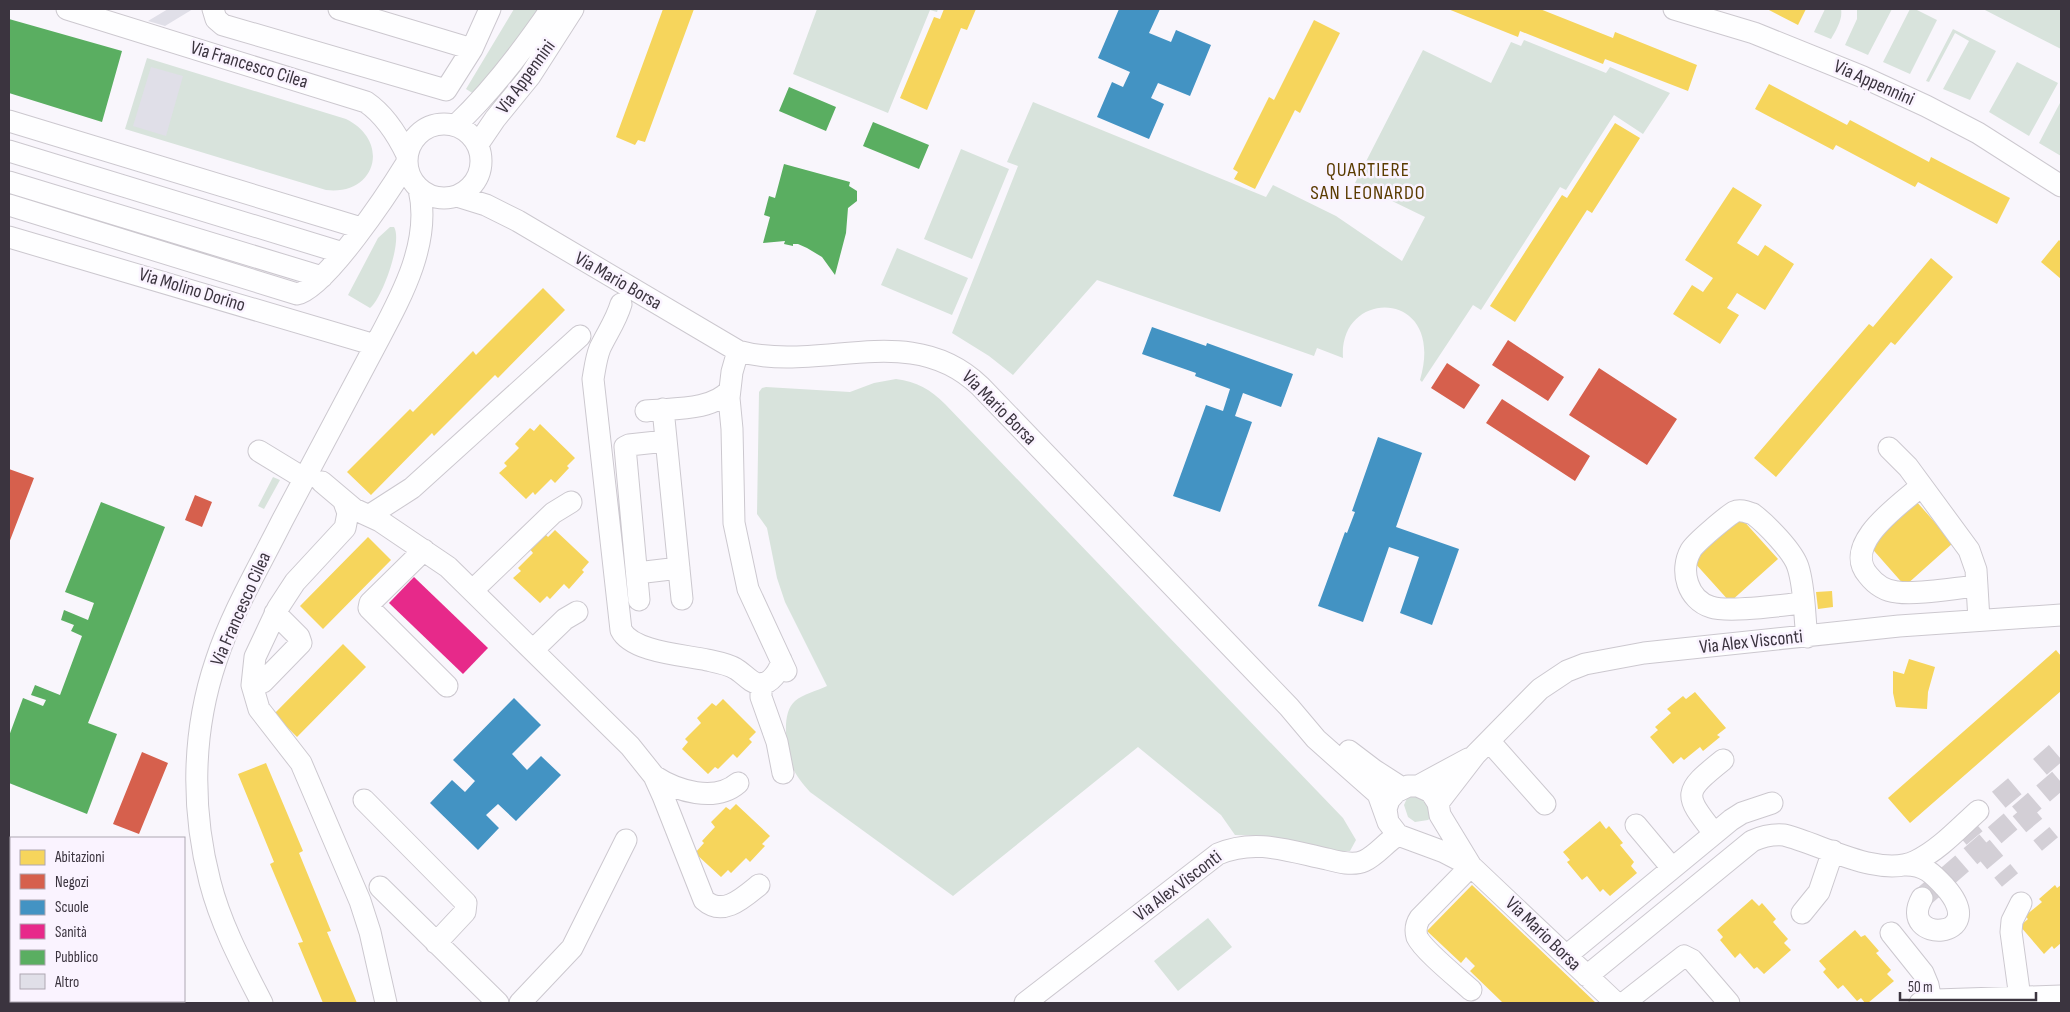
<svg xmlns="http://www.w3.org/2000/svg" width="2070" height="1012" viewBox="0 0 2070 1012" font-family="'Sofia Sans Condensed',sans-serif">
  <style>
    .green { fill: #d8e3dc }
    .homes { fill: #f6d55c }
    .shops { fill: #d6604d }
    .schools { fill: #4393c3 }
    .health { fill: #e7298a }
    .public { fill: #5aae61 }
    .building { fill: #e0dfe8 }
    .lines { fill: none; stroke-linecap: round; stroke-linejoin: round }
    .minor-tunnel { stroke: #d3cfd6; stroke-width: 21; stroke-dasharray: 21 11; stroke-linecap: butt }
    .minor-casing { stroke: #ccc8cf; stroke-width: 23 }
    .minor { stroke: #fefeff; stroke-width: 21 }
    .labels { text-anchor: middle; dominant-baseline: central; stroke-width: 5; stroke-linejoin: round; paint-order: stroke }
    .street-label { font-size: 19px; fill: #3b343f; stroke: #faf3ff }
    .neighbourhood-label { font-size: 20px; letter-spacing: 1px; fill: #5a3b00; stroke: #faf3ff }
  </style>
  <rect width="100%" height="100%" fill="#f9f6fc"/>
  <path class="green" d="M514,9H542L474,94L466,89Z
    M817,9H938L937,12L930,10L888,113L793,74Z
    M1825,9H1841C1843,19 1836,30 1831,39L1814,32Z
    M1857,9H1892L1868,55L1845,45L1857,19Z
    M1910,9H1915L1937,20L1910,74L1883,62Z
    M1983,9H2061V49Z
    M1953,29L1996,51L1970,100L1943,89L1969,41L1955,33L1929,82L1926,81Z
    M1524,40L1606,73L1610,67L1670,93L1643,134L1614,115L1566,190L1560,187L1481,310L1473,305L1422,382L1420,380C1447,288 1338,287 1343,358L1317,348L1314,356L1097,280L1013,375L989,356L952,333L1018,166L1007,162L1033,102L1266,197L1273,185L1336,216L1402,261L1425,217L1355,183L1423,50L1491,83L1511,42L1521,46Z
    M147,58L346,119C392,142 375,196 326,190L125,129Z
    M2017,62L2058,83L2029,136L1989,112Z
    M2061,101V156L2039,143Z
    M961,149L1009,169L972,259L924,239Z
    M390,227H394C403,241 382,299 370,308L348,295L378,238Z
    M897,248L968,278L952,315L881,285Z
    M896,379C917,382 930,389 945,404L1343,818L1356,840L1350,851L1334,852L1268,836L1235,835L1221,815L1138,747L953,896L810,792C803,784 796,776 792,766C787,749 780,714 795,701C803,694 817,691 827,686L785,602L777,578L767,528L757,514L759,392L762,388L766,387L850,392L874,383Z
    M273,477L280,480L264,509L258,506Z
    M1423,791L1433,816L1428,820L1415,822L1408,817L1404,805L1408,796Z
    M1208,918L1232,947L1178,991L1154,961Z"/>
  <path class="homes" d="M663,9H694L645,142L638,140L635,145L616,137Z
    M944,9H976L967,30L961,28L927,110L900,98L934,17L940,19Z
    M1448,9L1528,10L1540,9L1613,38L1615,32L1697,65L1688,91L1605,59L1603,64L1520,31L1518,37Z
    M1767,9H1806L1798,25Z
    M1314,20L1340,33L1300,113L1295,110L1255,189L1234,179L1238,172L1233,169L1269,97L1274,100Z
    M1769,84L1847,125L1850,120L1929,162L1931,157L2010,198L1997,224L1918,182L1915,187L1836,145L1833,150L1755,109Z
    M1615,123L1640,138L1592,213L1587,210L1515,322L1490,306L1562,195L1567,198Z
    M1733,187L1762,205L1737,243L1758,256L1765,245L1794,264L1765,310L1737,293L1727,308L1739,315L1720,344L1673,314L1692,285L1703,292L1713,278L1685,260Z
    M2059,240L2061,242V279L2041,262Z
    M1931,258L1953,277L1895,345L1891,342L1776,477L1754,458L1869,324L1873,327Z
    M543,288L565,310L498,378L495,375L434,436L432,433L371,495L347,472L410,409L413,412L473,351L476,355Z
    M540,424L575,458L567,466L569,468L555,483L551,479L535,495L533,492L526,499L499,473L507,466L504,463L519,448L515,444L530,428L534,431Z
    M1916,501L1953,543L1905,586L1868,544Z
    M1741,518L1778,559L1730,602L1693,561Z
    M555,530L589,562L582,570L584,572L569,589L564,584L550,599L547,596L540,603L513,578L521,571L518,568L533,553L529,548L544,533L548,537Z
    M368,537L391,560L323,629L300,606Z
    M1832,591L1833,607L1818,609L1816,592Z
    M343,644L366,667L297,737L274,714Z
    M2056,650L2061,656V691L1910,823L1888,798Z
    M1909,659L1935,667L1928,692L1927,709L1896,707L1893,693V671L1904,674Z
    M1695,692L1726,728L1717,735L1720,737L1703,751L1700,747L1684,760L1681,757L1673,764L1650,737L1658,730L1655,727L1671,713L1667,709L1683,696L1686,699Z
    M723,699L756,732L749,739L752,742L737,758L733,754L718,769L715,767L708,774L682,749L688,742L685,739L701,723L697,718L712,703L716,706Z
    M266,763L303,851L299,853L331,931L327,932L357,1003H323L298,943L303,942L270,864L274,862L238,774Z
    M736,804L770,836L762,844L765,846L750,862L746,858L731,873L728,870L721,877L695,853L704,843L702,841L715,827L711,822L726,807L730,810Z
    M1600,821L1606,829L1609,826L1623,843L1620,845L1634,862L1631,866L1637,873L1610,896L1603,889L1600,892L1587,876L1582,880L1567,862L1570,860L1563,852Z
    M1472,885L1596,1003H1503L1470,971L1475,966L1466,957L1461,963L1427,931Z
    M2055,885L2057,888L2061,885V943L2054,949L2052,946L2044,954L2020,926L2028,919L2025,916L2042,902L2039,899Z
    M1752,899L1759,906L1762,903L1776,919L1773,922L1788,939L1784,943L1791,950L1764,974L1757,967L1754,969L1740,953L1735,958L1720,940L1723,937L1717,930Z
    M1855,930L1861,937L1865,935L1879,951L1876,953L1891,970L1887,974L1894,981L1868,1003H1865L1861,998L1857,1001L1843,985L1838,989L1823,972L1826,969L1819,961Z"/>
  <path class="shops" d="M1508,340L1564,377L1548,401L1492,365Z
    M1447,363L1480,385L1464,409L1431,388Z
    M1599,368L1677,419L1647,465L1569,415Z
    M1502,399L1590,456L1575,481L1486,423Z
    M9,469L34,478L9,543Z
    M195,495L212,502L202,527L185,520Z
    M142,752L168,763L139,834L113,824Z
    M9,841L11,842V898L9,897Z"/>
  <path class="schools" d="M1119,9H1160L1149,33L1171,42L1176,30L1211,45L1190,96L1158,83L1151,98L1164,104L1149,139L1097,117L1112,82L1123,87L1130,72L1098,58Z
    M1152,327L1206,346L1207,343L1293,374L1281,407L1243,393L1235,416L1252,422L1220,512L1173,496L1206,405L1223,411L1230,389L1195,376L1196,373L1142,354Z
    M1378,437L1422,453L1396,527L1459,549L1432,625L1400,613L1419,557L1389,547L1363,622L1318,606L1345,532L1347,533L1355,512L1352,511Z
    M514,698L541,725L512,754L527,770L541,756L561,775L516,821L498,804L486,815L499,828L478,850L430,803L452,780L465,792L475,781L453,760Z"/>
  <path class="health" d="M414,577L488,648L463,674L389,603Z"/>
  <path class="public" d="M9,19L122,51L102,122L9,93Z
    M789,87L836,107L826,131L779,111Z
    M873,122L929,145L919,169L863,146Z
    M784,164L850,182L849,186L857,191V201L848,208L846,233L835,275L822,257L807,248L798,244H793V246L784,244L785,241L763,243L770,217L764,215L769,196L775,198Z
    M101,502L165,527L88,723L117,734L87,814L9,783V736L23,698L43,706L46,700L31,695L35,685L60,695L82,636L71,631L74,625L61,620L64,610L88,620L94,603L65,592Z"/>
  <path class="building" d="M168,9H193L165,26L148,21Z
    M151,67L183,76L166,136L133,126Z"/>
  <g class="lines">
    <path class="minor-tunnel" d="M2041,752L2061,775
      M2000,785L2050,844
      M1961,822L2010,880
      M1922,898L2061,778"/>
    <defs>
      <path id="minor" d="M67,9L366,102C385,115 397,134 407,155
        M213,9L216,19L223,25L446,90L472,49L490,9
        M339,9L472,49
        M1674,9L1754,33L1863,77L1926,106L1978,133L2061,186
        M9,121L361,228
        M407 161a37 37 0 1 1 74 0a37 37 0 1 1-74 0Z
        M456,125C492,91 523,50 551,9
        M478,144L495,119L530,76L573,9
        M9,151L343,253
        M9,182L322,277
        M457,196L486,205L518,221L738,351C821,374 910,319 980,386L1289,707L1316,739L1378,794L1388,822L1398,835L1444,852L1471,866
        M9,205L297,294C325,289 390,190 406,164
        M9,237L375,345
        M621,304C616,321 607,333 600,348C596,358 595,368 593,379L621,630C632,652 684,655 707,660C716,662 728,664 736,669C743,673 751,683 759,684C770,685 781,670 781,660
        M738,351L732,372L729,398L732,429L734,523L748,589L786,671
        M663,409L682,599
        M646,411C672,408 712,411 730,390
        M1889,448L1908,467L1969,550L1976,570L1979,620
        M259,451L305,479
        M322,482L354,509L380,521L448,567L630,746L654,776L663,796L704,900C723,917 743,898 759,885
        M1921,486C1901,504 1841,544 1868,575C1875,584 1885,591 1897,592C1918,595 1955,588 1977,586
        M344,502L348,513L345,528L295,582L278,608L255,657L252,685L259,709L301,763L360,901L370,932L386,1003
        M370,515L412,488L580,336
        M424,550L370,603L369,608L447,686
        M637,573L679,568
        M473,590L553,513L571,502
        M639,600L625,447L629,445L666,441
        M1803,603C1782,605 1729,613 1711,607C1688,600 1679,571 1691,550C1696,542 1726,517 1734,512C1740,509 1747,512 1753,514C1766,524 1793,551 1798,567C1805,589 1804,614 1807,637
        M533,650L565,619L577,612
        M764,683L761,689V697L777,742L783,773
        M252,685L263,682L301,643L299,637L275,613
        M1489,741L1545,804
        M1349,751L1374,770L1402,788
        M654,776C677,791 715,803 738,783
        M1418,786L1468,759
        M364,800L466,903L465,912L436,943
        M1438,803L1475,755L1540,689L1567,671L1585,664L1644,653L1899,626L2061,615
        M1388,822L1386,809L1389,800L1396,792L1408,786H1418L1431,792L1438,803L1440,815L1471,866L1616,1003
        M1636,825L1672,868
        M1714,833C1683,794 1683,792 1723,760
        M1906,865C1925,865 1933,874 1945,887C1993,941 1896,944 1922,898
        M380,887L498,1003
        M1802,913L1819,892L1833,851
        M1891,933L1923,973L1928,985L1931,1001
        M1566,956L1731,820L1742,813L1772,803
        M1587,976L1752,841C1763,836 1772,834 1784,835C1821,844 1880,879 1916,861C1939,850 1959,828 1978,811
        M1471,990C1459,979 1423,950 1417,937C1415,930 1416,924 1420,918L1471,866
        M2020,998L2011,932L2012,921L2021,903
        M262,1003C242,964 221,925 210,882C191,809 192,732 216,661C232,612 259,567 282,521C313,463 344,404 375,346C400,299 432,243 419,189
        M520,1003L572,948L626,840
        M1025,1003L1218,854C1255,838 1289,851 1327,859C1338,862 1353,866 1364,861C1377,855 1386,842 1398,835
        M1624,1003L1684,956L1692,960L1729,1003
        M1920,1003L1936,1000L2061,996"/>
    </defs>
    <use href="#minor" class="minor-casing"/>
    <use href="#minor" class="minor"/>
  </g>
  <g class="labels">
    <g class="street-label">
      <text transform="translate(249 65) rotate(17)">Via Francesco Cilea</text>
      <text transform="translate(526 77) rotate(-54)">Via Appennini</text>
      <text transform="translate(1874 83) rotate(24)">Via Appennini</text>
      <text transform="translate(618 281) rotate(30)">Via Mario Borsa</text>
      <text transform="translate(192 290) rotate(17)">Via Molino Dorino</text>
      <text transform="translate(999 408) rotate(45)">Via Mario Borsa</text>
      <text transform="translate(241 609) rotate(-66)">Via Francesco Cilea</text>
      <text transform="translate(1751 642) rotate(-6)">Via Alex Visconti</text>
      <text transform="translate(1178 886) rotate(-37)">Via Alex Visconti</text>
      <text transform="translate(1543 934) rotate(44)">Via Mario Borsa</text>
    </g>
    <g class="neighbourhood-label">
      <text x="1368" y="170">QUARTIERE<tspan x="1368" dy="23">SAN LEONARDO</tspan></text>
    </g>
  </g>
  <rect width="2070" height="1012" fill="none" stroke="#3b343f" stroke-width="20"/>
  <rect x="10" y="837" width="175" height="165" fill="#faf3ff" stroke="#aea7b2"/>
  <rect x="20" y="850" width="25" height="15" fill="#f6d55c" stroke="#aea7b2"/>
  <text x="55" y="862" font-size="15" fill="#3b343f">Abitazioni</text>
  <rect x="20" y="874" width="25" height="15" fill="#d6604d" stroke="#aea7b2"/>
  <text x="55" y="887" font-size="15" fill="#3b343f">Negozi</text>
  <rect x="20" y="900" width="25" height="15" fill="#4393c3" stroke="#aea7b2"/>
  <text x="55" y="912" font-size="15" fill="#3b343f">Scuole</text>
  <rect x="20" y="924" width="25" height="15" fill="#e7298a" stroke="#aea7b2"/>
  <text x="55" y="937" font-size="15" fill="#3b343f">Sanità</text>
  <rect x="20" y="950" width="25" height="15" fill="#5aae61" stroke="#aea7b2"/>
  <text x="55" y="962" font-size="15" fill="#3b343f">Pubblico</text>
  <rect x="20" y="974" width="25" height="15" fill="#e0dfe8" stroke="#aea7b2"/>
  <text x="55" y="987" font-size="15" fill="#3b343f">Altro</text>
  <path d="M1900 992v8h136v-8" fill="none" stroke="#3b343f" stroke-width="2.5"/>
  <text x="1908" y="992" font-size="15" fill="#3b343f" stroke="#faf3ff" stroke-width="4" paint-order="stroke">50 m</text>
</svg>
